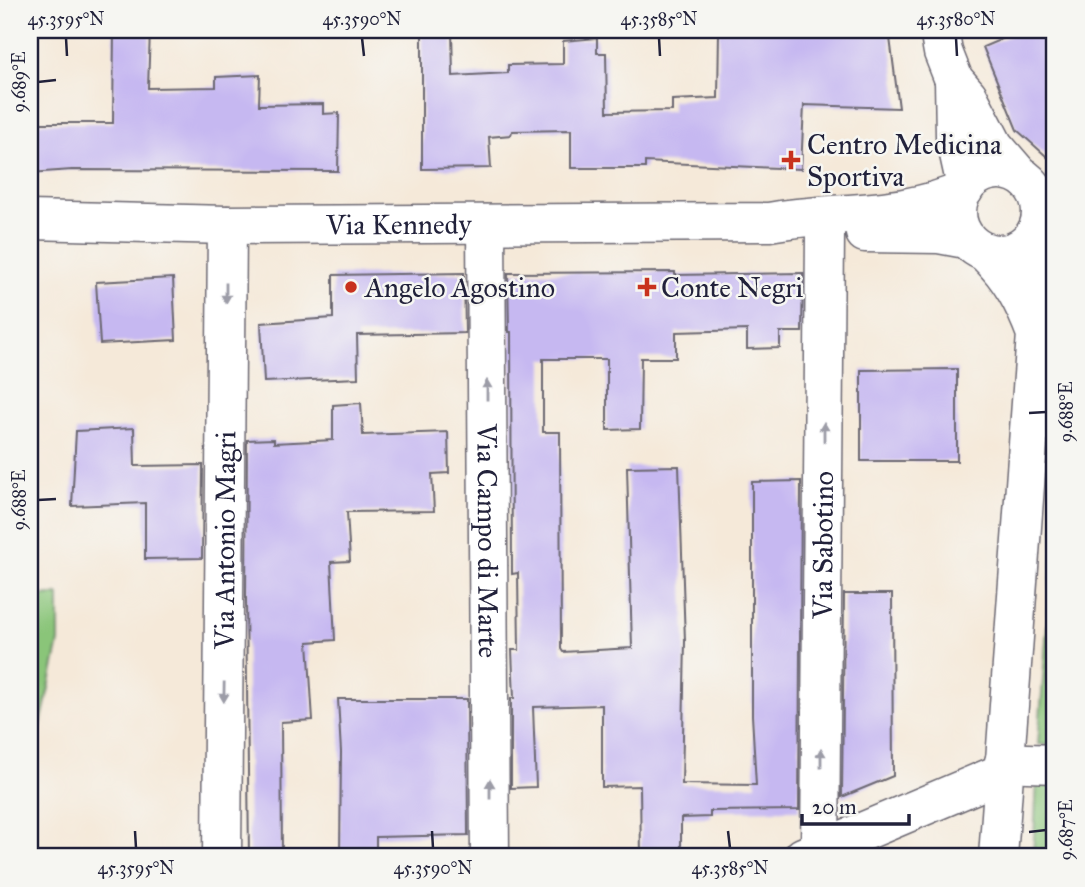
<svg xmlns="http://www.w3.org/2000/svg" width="1085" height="887" viewBox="0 0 1085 887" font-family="'IM FELL Great Primer',serif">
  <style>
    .green { fill: #8ac579; stroke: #56745a; stroke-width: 2 }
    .building { fill: #c6b8f1 }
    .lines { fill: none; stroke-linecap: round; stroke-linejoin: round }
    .street-casing { stroke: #6c6872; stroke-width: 41 }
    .secondary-casing { stroke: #6c6872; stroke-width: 41 }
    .street { stroke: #fff; stroke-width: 38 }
    .secondary { stroke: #fff; stroke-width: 38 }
    .oneway { fill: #9c9ca7 }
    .ticks { fill: none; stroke: #22223b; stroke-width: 2.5 }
    .poi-dot { fill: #c8321e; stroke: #f6f6f2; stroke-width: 2.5 }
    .labels { text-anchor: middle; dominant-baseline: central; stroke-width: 5; stroke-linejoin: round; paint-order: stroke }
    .poi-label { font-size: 28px; fill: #22223b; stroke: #f6f6f2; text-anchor: start }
    .street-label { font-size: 28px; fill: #22223b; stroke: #f6f6f2 }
    .neatline { fill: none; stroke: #22223b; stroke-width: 2.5 }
    .ticks-label { font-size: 18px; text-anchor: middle; fill: #22223b }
  </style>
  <rect width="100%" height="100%" fill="#f6f6f2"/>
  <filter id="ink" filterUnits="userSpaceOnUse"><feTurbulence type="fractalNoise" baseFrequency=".0143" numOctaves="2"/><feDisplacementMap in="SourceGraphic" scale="14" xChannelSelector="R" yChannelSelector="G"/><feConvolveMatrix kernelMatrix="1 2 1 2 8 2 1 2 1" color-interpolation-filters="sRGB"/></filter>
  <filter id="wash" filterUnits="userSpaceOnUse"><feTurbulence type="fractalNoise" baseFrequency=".00686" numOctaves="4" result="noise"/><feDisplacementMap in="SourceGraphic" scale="28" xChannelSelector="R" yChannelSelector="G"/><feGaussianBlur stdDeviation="1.57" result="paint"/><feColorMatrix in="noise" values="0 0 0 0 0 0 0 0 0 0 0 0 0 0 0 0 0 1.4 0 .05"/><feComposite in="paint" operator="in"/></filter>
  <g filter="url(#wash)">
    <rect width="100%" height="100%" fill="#f5e9d9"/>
    <path class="green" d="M1055,526V746L1038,744Z
      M59,595V642L30,774V596Z
      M1037,780L1055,781V857H1033Z"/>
    <g id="blocks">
      <path class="building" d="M114,30H150L148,88L216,87V77L260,75L259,105L323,104V114L339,113L338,171L72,170L30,173V123H113Z
        M422,30H452L453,76L508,73V65L563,64V41L597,38V53H606L607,112L672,111V100L718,98L719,30H889L899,108L804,105L801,169L645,162V168H571V130L512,131L511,135L489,137L491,168L422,169Z
        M1023,30H1046L1055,50V164L1017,130L983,47Z
        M675,272V275L803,273L802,332H780V348L747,349V330L676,332V358H641L640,429L607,430V359H543V432H560L561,649L563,652L632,648L627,467L679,466L685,641L682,784L756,785L752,715V482L801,481L799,810L710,811V817L681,818V857H641L640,786L602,787V705L533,707L536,787L511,788V698H514L512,650H519L518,573L512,574L511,332H509L508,273Z
        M464,273L465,333L357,335L358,378L264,382L261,323L333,318V275Z
        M173,278L176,340L100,344L96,282Z
        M957,369V461H861V370Z
        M361,403L363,435L448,432L449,473L432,474L434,511L347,512L350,561L331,562L335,640L308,642L313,720L281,722L282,857H249L246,598L247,440L274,439V443L333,440V405Z
        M134,428L135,466L203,465L202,558L145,559V503L72,506L76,431Z
        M844,594H892L893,776L842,797Z
        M338,699H467L468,835L376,837V857H340L341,752Z"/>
    </g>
  </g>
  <g filter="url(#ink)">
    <use href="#blocks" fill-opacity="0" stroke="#6c6872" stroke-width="2"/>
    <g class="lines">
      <defs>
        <g id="street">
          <path id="s1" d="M30,220L227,225L769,222C834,210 903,219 964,190"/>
          <path id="s2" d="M486,224L490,857"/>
          <path d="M865,233L939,234L966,239"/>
          <path d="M1004,762L1055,764"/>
          <path id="s3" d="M222,857L227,225"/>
          <path d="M803,857L1004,772"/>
          <path id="s4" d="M820,857L825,232"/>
        </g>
        <path id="secondary" d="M939,30L943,52L954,80L955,136L966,186
          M955,81L968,96L994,146L1019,175
          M957 212a42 42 0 1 1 84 0a42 42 0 1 1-84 0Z
          M986,253C1011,277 1024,302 1036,334
          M998,857L1036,334C1052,298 1045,272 1034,236"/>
      </defs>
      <use href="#street" class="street-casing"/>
      <use href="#secondary" class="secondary-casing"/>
      <use href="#street" class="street"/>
      <use href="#secondary" class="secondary"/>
    </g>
    <defs><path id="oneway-solid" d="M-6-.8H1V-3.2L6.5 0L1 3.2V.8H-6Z" transform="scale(1.75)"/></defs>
    <g class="oneway">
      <use href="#oneway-solid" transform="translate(226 293) rotate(90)"/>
      <use href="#oneway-solid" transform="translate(487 390) rotate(-90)"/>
      <use href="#oneway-solid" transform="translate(824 432) rotate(-90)"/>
      <use href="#oneway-solid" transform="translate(224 692) rotate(91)"/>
      <use href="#oneway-solid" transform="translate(821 758) rotate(-90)"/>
      <use href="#oneway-solid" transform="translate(490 789) rotate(-90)"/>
    </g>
  </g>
  <path class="ticks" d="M66,38L67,56M362,38L364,56M659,38L660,56M956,38L957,56M38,82L56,80M1029,413L1046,412M38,500L56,499M135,831L136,848M432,831L433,848M728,831L730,848M1029,832L1046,830"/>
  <g class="poi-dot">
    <path d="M787.5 149.5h7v7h7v7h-7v7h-7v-7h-7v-7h7z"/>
    <circle cx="351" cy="287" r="7"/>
    <path d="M643.5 276.5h7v7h7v7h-7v7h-7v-7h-7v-7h7z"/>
  </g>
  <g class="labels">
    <g class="poi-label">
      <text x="807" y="144">Centro Medicina<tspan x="807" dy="32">Sportiva</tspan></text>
      <text x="365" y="287">Angelo Agostino</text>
      <text x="661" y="287">Conte Negri</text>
    </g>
    <g class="street-label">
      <text stroke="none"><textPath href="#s1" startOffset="369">Via Kennedy</textPath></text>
      <text stroke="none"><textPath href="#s2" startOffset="317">Via Campo di Marte</textPath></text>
      <text stroke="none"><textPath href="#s3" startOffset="317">Via Antonio Magri</textPath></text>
      <text stroke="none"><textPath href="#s4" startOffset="312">Via Sabotino</textPath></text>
    </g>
  </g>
  <rect width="1085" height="887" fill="none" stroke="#f6f6f2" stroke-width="77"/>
  <path d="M802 814v10h107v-10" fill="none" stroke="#22223b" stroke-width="3.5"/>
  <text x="812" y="814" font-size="21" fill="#22223b" stroke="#f6f6f2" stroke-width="5" paint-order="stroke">20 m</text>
  <rect x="38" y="38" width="1008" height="810" class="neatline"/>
  <g class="ticks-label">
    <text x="66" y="25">45.3595°N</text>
    <text x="362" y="25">45.3590°N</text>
    <text x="659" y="25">45.3585°N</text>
    <text x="956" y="25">45.3580°N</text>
    <text transform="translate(19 82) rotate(-90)" y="6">9.689°E</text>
    <text transform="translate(1066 412) rotate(-90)" y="6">9.688°E</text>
    <text transform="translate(19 500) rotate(-90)" y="6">9.688°E</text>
    <text transform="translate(1066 830) rotate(-90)" y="6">9.687°E</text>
    <text x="136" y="874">45.3595°N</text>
    <text x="433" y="874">45.3590°N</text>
    <text x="730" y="874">45.3585°N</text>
  </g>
</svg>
